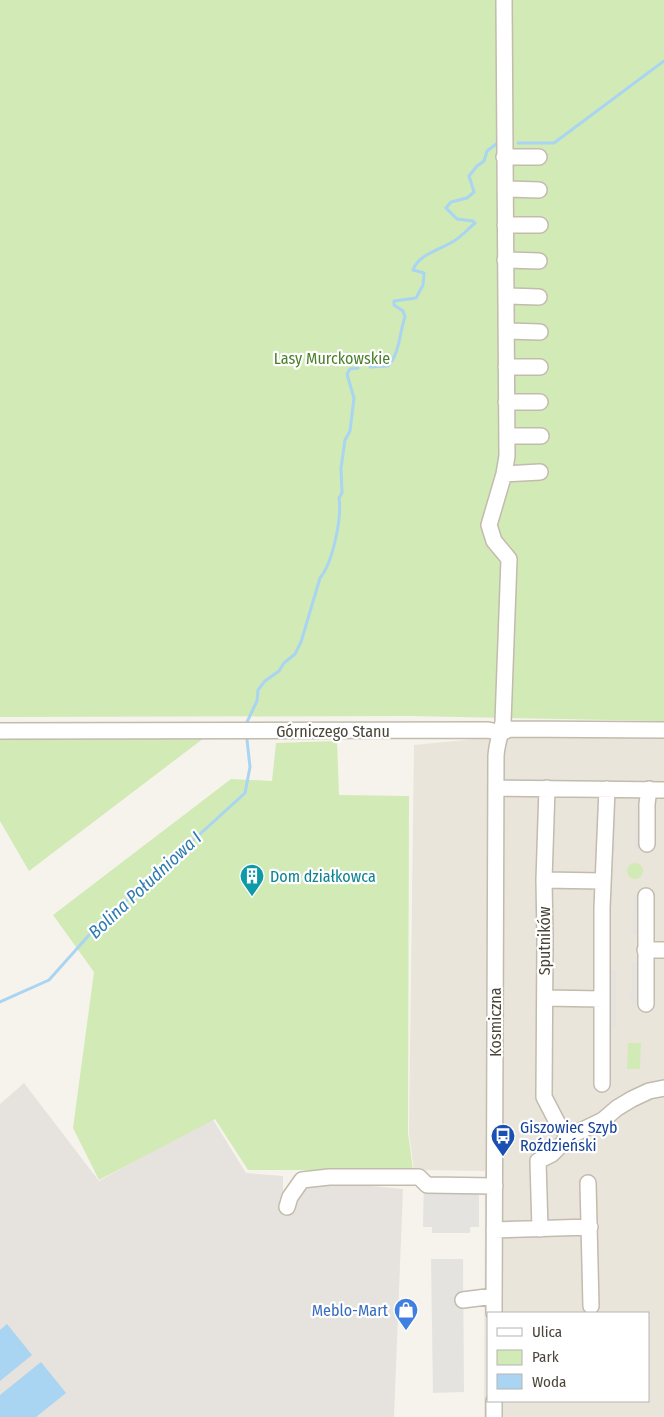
<svg xmlns="http://www.w3.org/2000/svg" width="664" height="1417" viewBox="0 0 664 1417" font-family="'Fira Sans Condensed',sans-serif">
  <style>
    .residential { fill: #eae5da; fill-rule: evenodd }
    .industrial { fill: #e6e2dd }
    .green { fill: #d2eab5 }
    .parking { fill: #e5e3e0 }
    .water { fill: #a9d4f2 }
    .lines { fill: none; stroke-linecap: round; stroke-linejoin: round }
    .stream { stroke: #a9d4f2; stroke-width: 3 }
    .minor-casing { stroke: #c2bbae; stroke-width: 18 }
    .minor { stroke: #fff; stroke-width: 15 }
    .labels { text-anchor: middle; dominant-baseline: central; stroke-width: 4.5; stroke-linejoin: round; paint-order: stroke }
    .park-label { font-size: 16px; fill: #4a7f2a; stroke: #fff }
    .street-label { font-size: 16px; fill: #4b4439; stroke: #fff }
    .culture-label { font-size: 16px; fill: #0d838f; stroke: #fff; text-anchor: start }
    .transit-label { font-size: 16px; fill: #164399; stroke: #fff; text-anchor: start }
    .shop-label { font-size: 16px; fill: #366cbe; stroke: #fff; text-anchor: end }
    .water-label { font-size: 18px; font-style: italic; fill: #2e7ab2; stroke: #fff }
  </style>
  <rect width="100%" height="100%" fill="#f6f3ec"/>
  <path class="residential" d="M664,729V1417H484L485,1171L414,1170L409,1133L414,745L515,735ZM488,1313H648V1401H488Z"/>
  <path class="industrial" d="M24,1083L99,1181L212,1118L246,1173L283,1176V1207L306,1186L330,1182L403,1189L394,1417H0V1104Z"/>
  <path class="green" d="M0,0H664V721L409,716L0,717Z
    M0,737L204,738L29,871L0,821Z
    M337,741L339,795L409,796L408,1133L413,1170H248L215,1119L99,1180L73,1128L94,972L53,915L231,779L272,781L276,743Z
    M627 871a8 8 0 1 1 16 0a8 8 0 1 1-16 0Z
    M628,1043H641L640,1069H627Z"/>
  <path class="parking" d="M636,804H655L654,849H635Z
    M600,808L616,809L615,854H596V818H600Z
    M634,895L654,896V930H650V934H633Z
    M597,908H610L609,970H616V1026H612L611,1084H596Z
    M632,962L650,963L652,1004L631,1003Z
    M424,1177H479V1227H470V1233H432V1227H423Z
    M431,1259H463L464,1392L433,1393Z"/>
  <path class="water" d="M7,1324L32,1355L0,1381V1330Z
    M41,1362L66,1393L36,1417H0V1395Z"/>
  <g class="lines">
    <path class="stream" d="M518,143H554L664,61
      M370,367L388,366C400,353 399,334 405,317L403,311L394,305V301L416,298L423,285L424,273L413,270C418,254 442,249 454,241C462,236 468,229 475,223L473,221L457,219L446,208L451,202L467,198L474,192L469,176L477,166L484,161L487,151L499,142
      M247,722L257,701L258,690L265,681L279,671L284,663L295,654L301,642L320,578C333,562 342,518 339,498L342,493L341,468L345,440L350,431L354,398L347,374L350,369L358,368
      M0,1002L49,980L90,934L245,793L250,767L247,740"/>
    <defs>
      <path id="minor" d="M504,157H539
        M505,189L539,190
        M505,225H540
        M505,260L539,261
        M506,296L539,297
        M506,331L540,332
        M506,367H540
        M506,402H540
        M507,436H541
        M504,474L540,472
        M0,731L488,730L501,733L510,729L664,730
        M496,788L664,790
        M547,788L544,880L545,938L544,1097L559,1126L570,1136
        M647,844V804L649,789
        M544,880L602,881
        M646,896V1004
        M645,950H664
        M545,998L602,999
        M602,1084V908L607,789
        M588,1183L591,1306
        M287,1207L290,1197L302,1180L329,1177H419L427,1185L495,1186
        M540,1229L538,1161L552,1154L570,1136L603,1120L617,1108L632,1099L649,1091L664,1088
        M494,1230L590,1227
        M463,1300L494,1296
        M494,1313L496,756C497,741 501,735 503,722L509,559L494,541L489,525L504,474L507,456L504,0
        M494,1417V1401"/>
    </defs>
    <use href="#minor" class="minor-casing"/>
    <use href="#minor" class="minor"/>
  </g>
  <defs>
    <symbol id="building-pin" viewBox="-11 -11 22 30"><path d="M0 17L-7.5 6A9.5 9.5 0 1 1 7.5 6Z" fill="#0f9aa8" stroke="#fff"/><path d="M-4-6H4V6H1V3H-1V6H-4ZM-2.5-4.3h1.7v1.8h-1.7ZM.8-4.3h1.7v1.8H.8ZM-2.5-1h1.7V.8h-1.7ZM.8-1h1.7V.8H.8Z" fill="#fff"/></symbol>
    <symbol id="bus-pin" viewBox="-11 -11 22 30"><path d="M0 17L-7.5 6A9.5 9.5 0 1 1 7.5 6Z" fill="#1a4fb4" stroke="#fff"/><path d="M-5-6H5V4H4V6H2V4H-2V6H-4V4H-5ZM-3.5-4V0h7V-4ZM-3.5 1.2v1.5H-2V1.2ZM2 1.2v1.5H3.5V1.2Z" fill="#fff"/></symbol>
    <symbol id="shop-pin" viewBox="-11 -11 22 30"><path d="M0 17L-7.5 6A9.5 9.5 0 1 1 7.5 6Z" fill="#3f7fe0" stroke="#fff"/><path d="M-5-2.5h2.3a2.7 3.5 0 0 1 5.4 0H5L5.5 6h-11ZM-1.5-2.5h3a1.5 2.3 0 0 0-3 0Z" fill="#fff"/></symbol>
  </defs>
  <g fill-rule="evenodd">
    <use href="#building-pin" x="238" y="862" width="28" height="38"/>
    <use href="#bus-pin" x="489" y="1122" width="28" height="38"/>
    <use href="#shop-pin" x="392" y="1296" width="28" height="38"/>
  </g>
  <g class="labels">
    <g class="park-label">
      <text x="332" y="358">Lasy Murckowskie</text>
    </g>
    <g class="street-label">
      <text x="333" y="731">Górniczego Stanu</text>
      <text transform="translate(544 941) rotate(-90)">Sputników</text>
      <text transform="translate(495 1022) rotate(-90)">Kosmiczna</text>
    </g>
    <g class="culture-label">
      <text x="270" y="876">Dom działkowca</text>
    </g>
    <g class="transit-label">
      <text x="520" y="1127">Giszowiec Szyb<tspan x="520" dy="18">Roździeński</tspan></text>
    </g>
    <g class="shop-label">
      <text x="388" y="1310">Meblo-Mart</text>
    </g>
    <g class="water-label">
      <text transform="translate(145 885) rotate(-43)">Bolina Południowa I</text>
    </g>
  </g>
  <rect x="487" y="1312" width="162" height="90" fill="#ffffff" stroke="#b7b4b0"/>
  <rect x="497" y="1328" width="25" height="8" fill="#ffffff" stroke="#b7b4b0"/>
  <text x="532" y="1337" font-size="15" fill="#4b4439">Ulica</text>
  <rect x="497" y="1350" width="25" height="15" fill="#d2eab5" stroke="#b7b4b0"/>
  <text x="532" y="1362" font-size="15" fill="#4b4439">Park</text>
  <rect x="497" y="1374" width="25" height="15" fill="#a9d4f2" stroke="#b7b4b0"/>
  <text x="532" y="1387" font-size="15" fill="#4b4439">Woda</text>
</svg>
